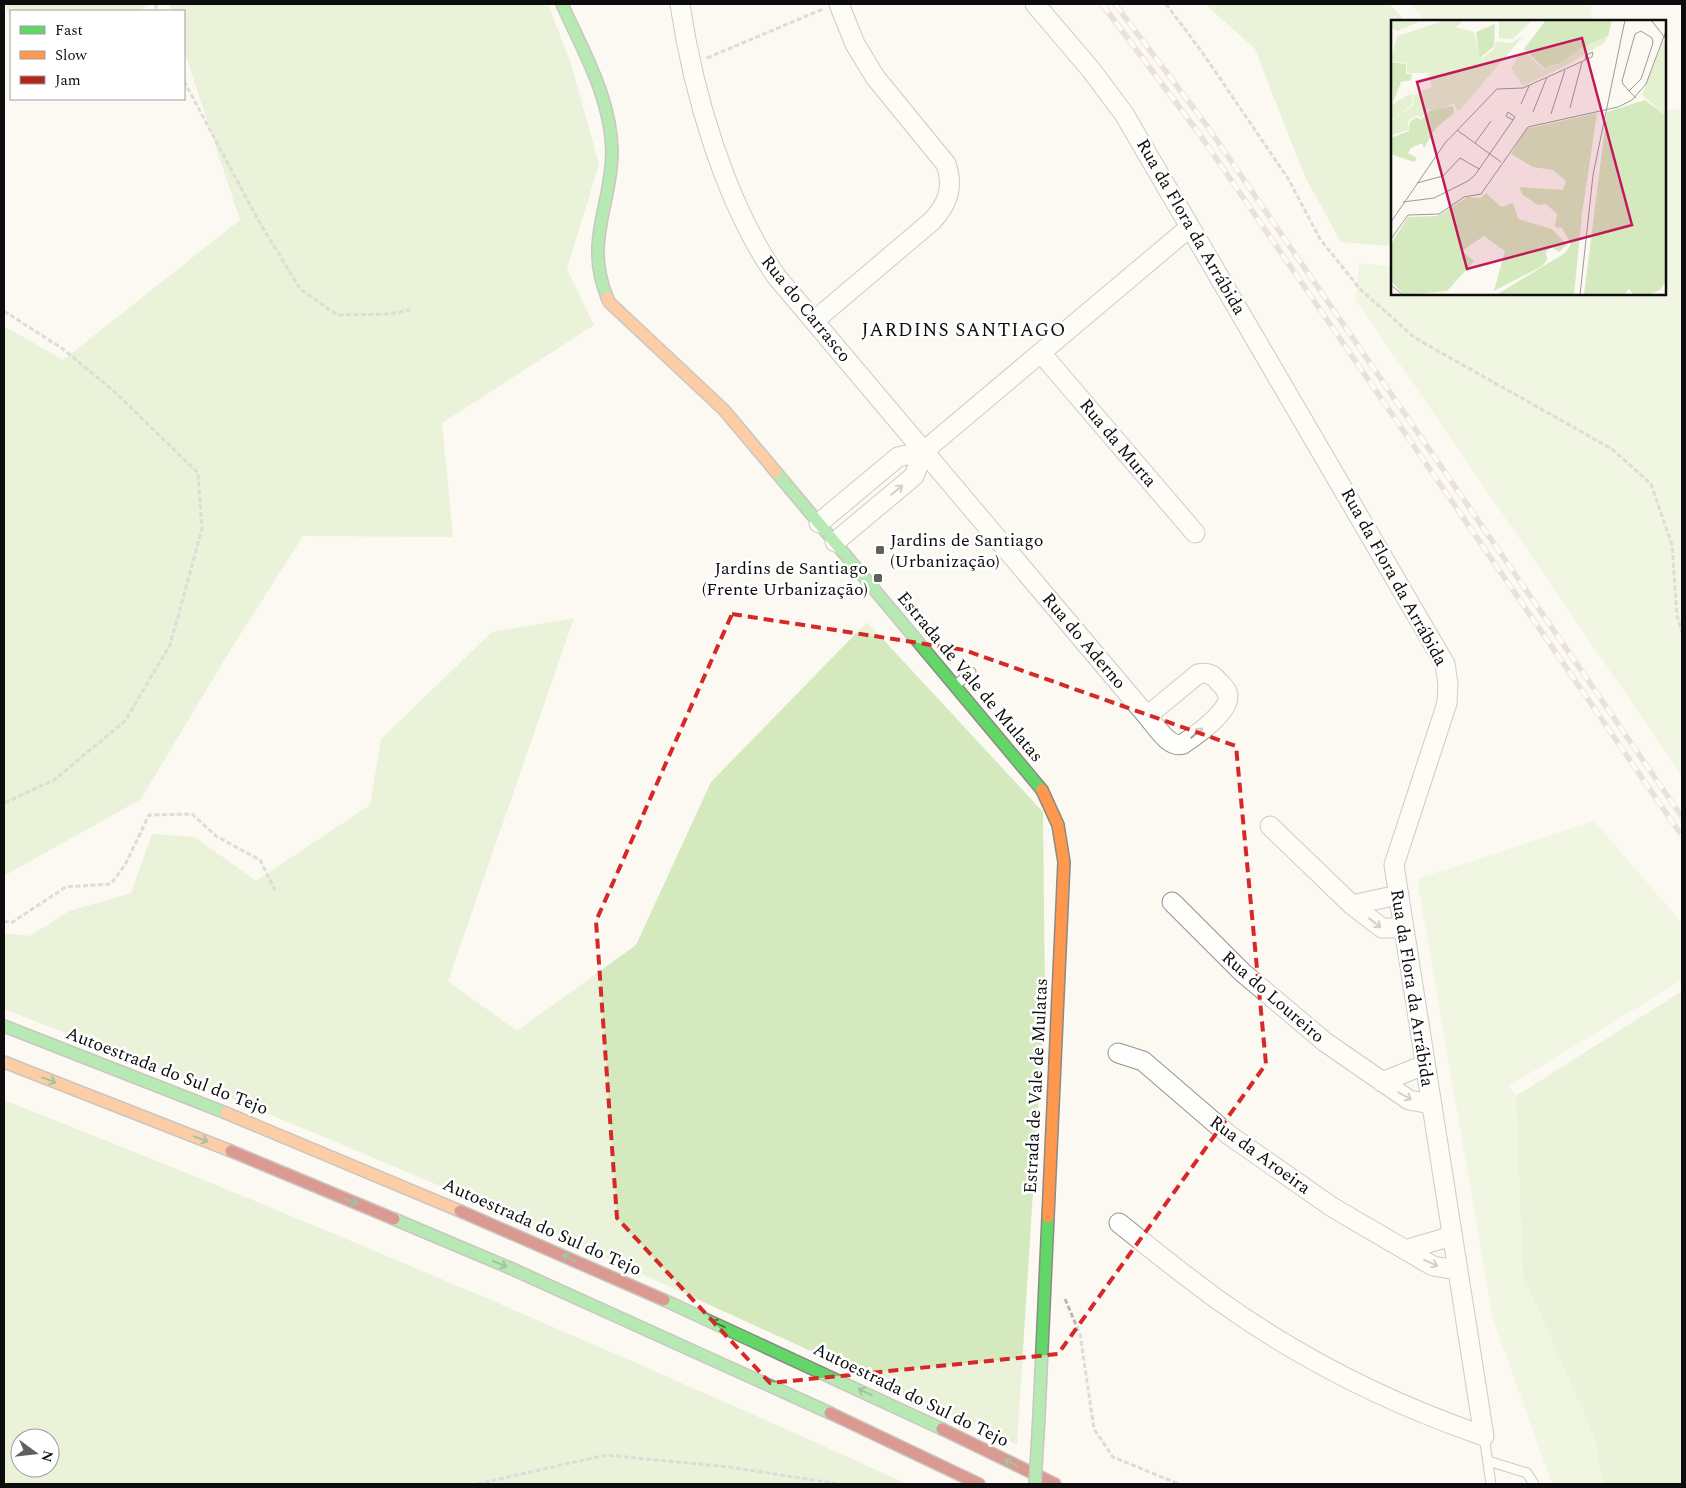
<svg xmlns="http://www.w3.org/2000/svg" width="1686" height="1488" viewBox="0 0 1686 1488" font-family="Spectral,serif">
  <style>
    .green { fill: #e3f1d0 }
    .forest { fill: #d4e9be; fill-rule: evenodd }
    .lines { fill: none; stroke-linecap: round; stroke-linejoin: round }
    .lane-casing { stroke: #949390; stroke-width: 11 }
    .street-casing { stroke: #949390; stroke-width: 21 }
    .fast-casing { stroke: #8b8a86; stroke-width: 14 }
    .slow-casing { stroke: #8b8a86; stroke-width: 14 }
    .jam-casing { stroke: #8b8a86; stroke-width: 14 }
    .path { stroke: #b8b8b6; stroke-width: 3; stroke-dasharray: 5 2.5; stroke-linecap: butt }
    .lane { stroke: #fefefd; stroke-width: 9 }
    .street { stroke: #fefefd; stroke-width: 19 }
    .fast { stroke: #63d668; stroke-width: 11 }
    .slow { stroke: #ff974d; stroke-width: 11 }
    .jam { stroke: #b3261e; stroke-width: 11 }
    .rail-casing { stroke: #d7c4c4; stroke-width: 5.5 }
    .rail { stroke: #fff; stroke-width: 4; stroke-dasharray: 11; stroke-linecap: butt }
    .fast-bridge-casing { stroke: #8b8a86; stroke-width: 14; stroke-linecap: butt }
    .fast-bridge { stroke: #63d668; stroke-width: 11 }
    .oneway { stroke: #9e9e9d }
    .oneway2 { stroke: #3c7c3f }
    .marked { fill: none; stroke: #d62828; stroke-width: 4; stroke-dasharray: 10 6; stroke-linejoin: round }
    .poi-dot { fill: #60605d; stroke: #fff; stroke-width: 2 }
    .labels { text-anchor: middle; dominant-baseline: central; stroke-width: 5; stroke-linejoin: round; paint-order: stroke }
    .street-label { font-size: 18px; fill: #0d0d0d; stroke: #fff }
    .poi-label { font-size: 18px; fill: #0d0d0d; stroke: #fff; text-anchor: start }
    .neighbourhood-label { font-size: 19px; letter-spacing: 1px; fill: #0d0d0d; stroke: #fff }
    .inset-road { fill: none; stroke: #9c9b96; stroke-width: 1 }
    .view { fill: #c2185b; fill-opacity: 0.15; stroke: #c2185b; stroke-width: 2.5 }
    .inset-edge { fill: none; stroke: #0d0d0d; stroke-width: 2.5 }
  </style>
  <rect width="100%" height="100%" fill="#fbf9f1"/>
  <path class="green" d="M1412,4H1590L1593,21H1425Z
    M1682,109V776L1356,300L1359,263L1392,266V294H1665V110Z
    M1594,821L1682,923V980L1509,1086L1516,1096L1523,1275L1595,1438L1603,1484H1552L1493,1319L1417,879Z"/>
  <path class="forest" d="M4,4H149L139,11H11V17Z
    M168,4H548L571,64L599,164L567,269L594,325L442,423L453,537L303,536L231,649L141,799L4,876V326L63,360L240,220L184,51V11H171Z
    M1205,4H1390L1405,21H1392V95L1390,101L1392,246L1341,242L1305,177L1255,49Z
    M574,618L448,981L517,1031L636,945L711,782L867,622L1043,812L1045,1001L1017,1445L552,1233L200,1085L4,1009V933L30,936L69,911L131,893L152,834L195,837L256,881L370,805L381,739L492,632Z
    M1682,991V1484H1603L1595,1438L1523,1275L1516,1096Z
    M4,1100C308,1220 609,1348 907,1484H4ZM20,1438H50V1468H20Z"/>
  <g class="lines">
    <defs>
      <path id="lane" d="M956,685L971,672
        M1484,1436L1491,1484
        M1488,1461L1527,1473L1534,1484"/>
      <path id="street" d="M680,4C693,93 725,202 776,276L1147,716C1156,726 1169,749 1183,744C1195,736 1228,713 1228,697C1228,690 1223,686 1218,681C1213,674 1206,672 1198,674L1147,716
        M1035,4L1092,71L1124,114L1445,664L1448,684L1447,703L1394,865L1484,1436C1391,1404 1301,1359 1221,1302C1186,1277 1153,1250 1119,1223
        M814,321L932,221C948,204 954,187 946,164L875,77L855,44L839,4
        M1041,353L1195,533
        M819,523L898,457L924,451L1190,227
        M835,542L914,476L924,451
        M1270,826L1352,905L1382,928H1403
        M1172,902L1242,972L1325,1042L1409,1100L1431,1104
        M1352,905L1398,895
        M1118,1053L1143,1061L1229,1135L1332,1207L1433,1266L1457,1270
        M1382,1082L1424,1065
        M1408,1249L1452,1236"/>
      <path id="fast" d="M562,4C583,51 611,98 612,151C612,205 584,241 607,297
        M776,472L1042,790
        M4,1026L226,1113
        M394,1219L510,1268L830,1413
        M664,1300L942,1429
        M1039,1416L1048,1217"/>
      <path id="slow" d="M607,297L609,302L724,410L776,472
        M1042,790L1058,825L1064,862L1048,1217
        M4,1062L231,1151
        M226,1113L460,1211"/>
      <path id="jam" d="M231,1151L394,1219
        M460,1211L664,1300
        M830,1413L979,1484
        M942,1429L1055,1484"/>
    </defs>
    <use href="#lane" class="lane-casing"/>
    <use href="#street" class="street-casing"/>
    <use href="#fast" class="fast-casing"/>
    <use href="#slow" class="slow-casing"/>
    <use href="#jam" class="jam-casing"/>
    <path class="path" d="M155,4L158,11
      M1166,4L1202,52L1289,180L1320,239L1360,289L1415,338L1612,449L1651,484L1672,545L1677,616L1682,632
      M707,58L823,9
      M184,81L257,218L300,289L337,315L388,314L410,310
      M4,311L63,349L115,392L198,473L202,529L170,645L125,721L54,780L4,803
      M4,921L11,923L66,887L111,884L125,865L149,815L192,814L216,836L260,860L275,890
      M1065,1299L1080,1334L1094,1429L1113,1457L1179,1484
      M477,1484L606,1455L729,1467L839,1484"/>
    <use href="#lane" class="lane"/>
    <use href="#street" class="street"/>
    <use href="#fast" class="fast"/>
    <use href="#slow" class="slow"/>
    <use href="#jam" class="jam"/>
    <defs>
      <path id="rail" d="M1102,4L1198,132L1682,836
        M1115,4L1207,126L1682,817"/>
    </defs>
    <use href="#rail" class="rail-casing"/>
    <use href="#rail" class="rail"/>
    <defs>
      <path id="fast-bridge" d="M1035,1484L1039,1416"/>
    </defs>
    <use href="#fast-bridge" class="fast-bridge-casing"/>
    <use href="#fast-bridge" class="fast-bridge"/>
  </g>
  <defs><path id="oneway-shaft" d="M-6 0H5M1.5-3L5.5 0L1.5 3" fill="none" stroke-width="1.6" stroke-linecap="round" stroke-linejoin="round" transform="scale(1.25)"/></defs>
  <g class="oneway">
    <use href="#oneway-shaft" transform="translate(897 490) rotate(-40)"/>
    <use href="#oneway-shaft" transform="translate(1197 733) rotate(-40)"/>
    <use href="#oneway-shaft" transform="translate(1375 923) rotate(38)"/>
    <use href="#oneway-shaft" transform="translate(1405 1096) rotate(29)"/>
    <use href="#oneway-shaft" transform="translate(1431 1263) rotate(25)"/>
  </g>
  <g class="oneway2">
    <use href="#oneway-shaft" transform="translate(49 1080) rotate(21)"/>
    <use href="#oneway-shaft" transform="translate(201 1139) rotate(21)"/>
    <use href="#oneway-shaft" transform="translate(351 1201) rotate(23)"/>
    <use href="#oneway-shaft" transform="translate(569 1258) rotate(-156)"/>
    <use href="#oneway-shaft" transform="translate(500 1264) rotate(23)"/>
    <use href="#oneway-shaft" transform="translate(718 1324) rotate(-155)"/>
    <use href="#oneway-shaft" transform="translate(865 1392) rotate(-155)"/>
    <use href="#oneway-shaft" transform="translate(1011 1463) rotate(-154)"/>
  </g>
  <path d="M0 0H1686V1488H0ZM732,614L964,650L1236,746L1266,1064L1058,1354L770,1383L617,1218L596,921Z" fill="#fbf9f1" fill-opacity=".55" fill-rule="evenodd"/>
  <path class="marked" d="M732,614L964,650L1236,746L1266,1064L1058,1354L770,1383L617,1218L596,921Z"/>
  <g class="poi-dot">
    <rect x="875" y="545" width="10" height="10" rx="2.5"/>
    <rect x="873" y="573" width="10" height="10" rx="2.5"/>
  </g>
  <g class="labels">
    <g class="street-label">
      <text transform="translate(1191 227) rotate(60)">Rua da Flora da Arrábida</text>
      <text transform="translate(806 309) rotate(51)">Rua do Carrasco</text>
      <text transform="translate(1118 443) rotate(50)">Rua da Murta</text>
      <text transform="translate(1394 577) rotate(61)">Rua da Flora da Arrábida</text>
      <text transform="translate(1084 641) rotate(50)">Rua do Aderno</text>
      <text transform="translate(970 677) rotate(50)">Estrada de Vale de Mulatas</text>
      <text transform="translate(1412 988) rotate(81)">Rua da Flora da Arrábida</text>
      <text transform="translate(1273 997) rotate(41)">Rua do Loureiro</text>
      <text transform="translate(167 1071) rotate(21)">Autoestrada do Sul do Tejo</text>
      <text transform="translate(1036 1086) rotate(-87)">Estrada de Vale de Mulatas</text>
      <text transform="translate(1260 1155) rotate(36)">Rua da Aroeira</text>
      <text transform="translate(542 1227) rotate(24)">Autoestrada do Sul do Tejo</text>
      <text transform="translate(911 1395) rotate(26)">Autoestrada do Sul do Tejo</text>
    </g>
    <g class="poi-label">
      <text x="890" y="540">Jardins de Santiago<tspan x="890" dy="21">(Urbanização)</tspan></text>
      <text x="868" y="568" text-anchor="end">Jardins de Santiago<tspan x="868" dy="21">(Frente Urbanização)</tspan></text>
    </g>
    <g class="neighbourhood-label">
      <text x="964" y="330">JARDINS SANTIAGO</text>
    </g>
  </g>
  <g transform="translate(1391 20)">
    <rect width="275" height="275" fill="#fbf9f1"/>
    <path d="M0,0H32L7,11L0,8ZM56,0H72L67,6H61L83,12L90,39L103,29L105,21L120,23L133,15L69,90H65L64,83L45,90L37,89L30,98L26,95L17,101L18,110L0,115V104L4,97L22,86L23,75L41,67L37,53H16V43L0,41L6,16ZM108,0H141L122,19L108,18ZM217,16L213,23L178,44L132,66L120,48L132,30L152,49L172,42L188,29ZM272,21L275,24V96L251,75ZM17,75H22L21,85L0,100V85Z" fill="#e3f1d0"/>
    <path d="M155,0H221L217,16L188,29L172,42L153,48L133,29ZM104,4L103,26L89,38L85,12ZM0,42L15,44V54H21L20,60L10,62L2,82ZM254,80L275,96V261L269,270L257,275H243L238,269L232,275H193L216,92ZM62,86L63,93L45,108L33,128L31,123L20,128L17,133L26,138L23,142L0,134V118L18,111L19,102L25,97L30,100L38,91ZM206,93L191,194L183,275H105L174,233L180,224L171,208L164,207L166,194L155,184L147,185L132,175L128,167L172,170L175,161L162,150L142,147L120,134L135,109ZM95,173L110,187L122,183L127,199L161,209L176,225L168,232L161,227L155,232L156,240L151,246L103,271L114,231L93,216L71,231L83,241L56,271L13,275L0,261V224L17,197L46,196L77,177L89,178Z" fill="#d4e9be"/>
    <path class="inset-road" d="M260,0L275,19M238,71L250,59L262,23L261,18L250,11L244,14L231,61L232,64L238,71L245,78M130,84L138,66M179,88L191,42M142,92L156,57M160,94L174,50M66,110L110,142M84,123L100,101M26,163L52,156L69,138L88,149M12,182L43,178L77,161L84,155L122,100L124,97L117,92L115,96L122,100M0,202L54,123L106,69L132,68L201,37L202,32L195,35L194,40M0,219L17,195L48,194L73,177L90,174L137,107L227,87L241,80L255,64L275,11M0,265L12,275M189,275L202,155L234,0"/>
    <path class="view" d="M191,18L241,205L76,249L26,62Z"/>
    <rect width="275" height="275" class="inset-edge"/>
  </g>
  <rect width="1686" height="1488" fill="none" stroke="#0d0d0d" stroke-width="10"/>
  <rect x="10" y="10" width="175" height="90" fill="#ffffff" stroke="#9e9e9e"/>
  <rect x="20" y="26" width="25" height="8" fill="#63d668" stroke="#9e9e9e"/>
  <text x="55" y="35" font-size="15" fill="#0d0d0d">Fast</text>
  <rect x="20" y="51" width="25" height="8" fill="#ff974d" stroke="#9e9e9e"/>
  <text x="55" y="60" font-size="15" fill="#0d0d0d">Slow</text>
  <rect x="20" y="76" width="25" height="8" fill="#b3261e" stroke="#9e9e9e"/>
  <text x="55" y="85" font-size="15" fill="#0d0d0d">Jam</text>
  <g transform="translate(35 1453) rotate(105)"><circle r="24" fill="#ffffff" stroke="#9e9e9e"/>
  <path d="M0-4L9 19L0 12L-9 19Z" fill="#60605d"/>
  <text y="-8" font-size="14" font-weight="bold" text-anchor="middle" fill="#0d0d0d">N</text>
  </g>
</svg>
